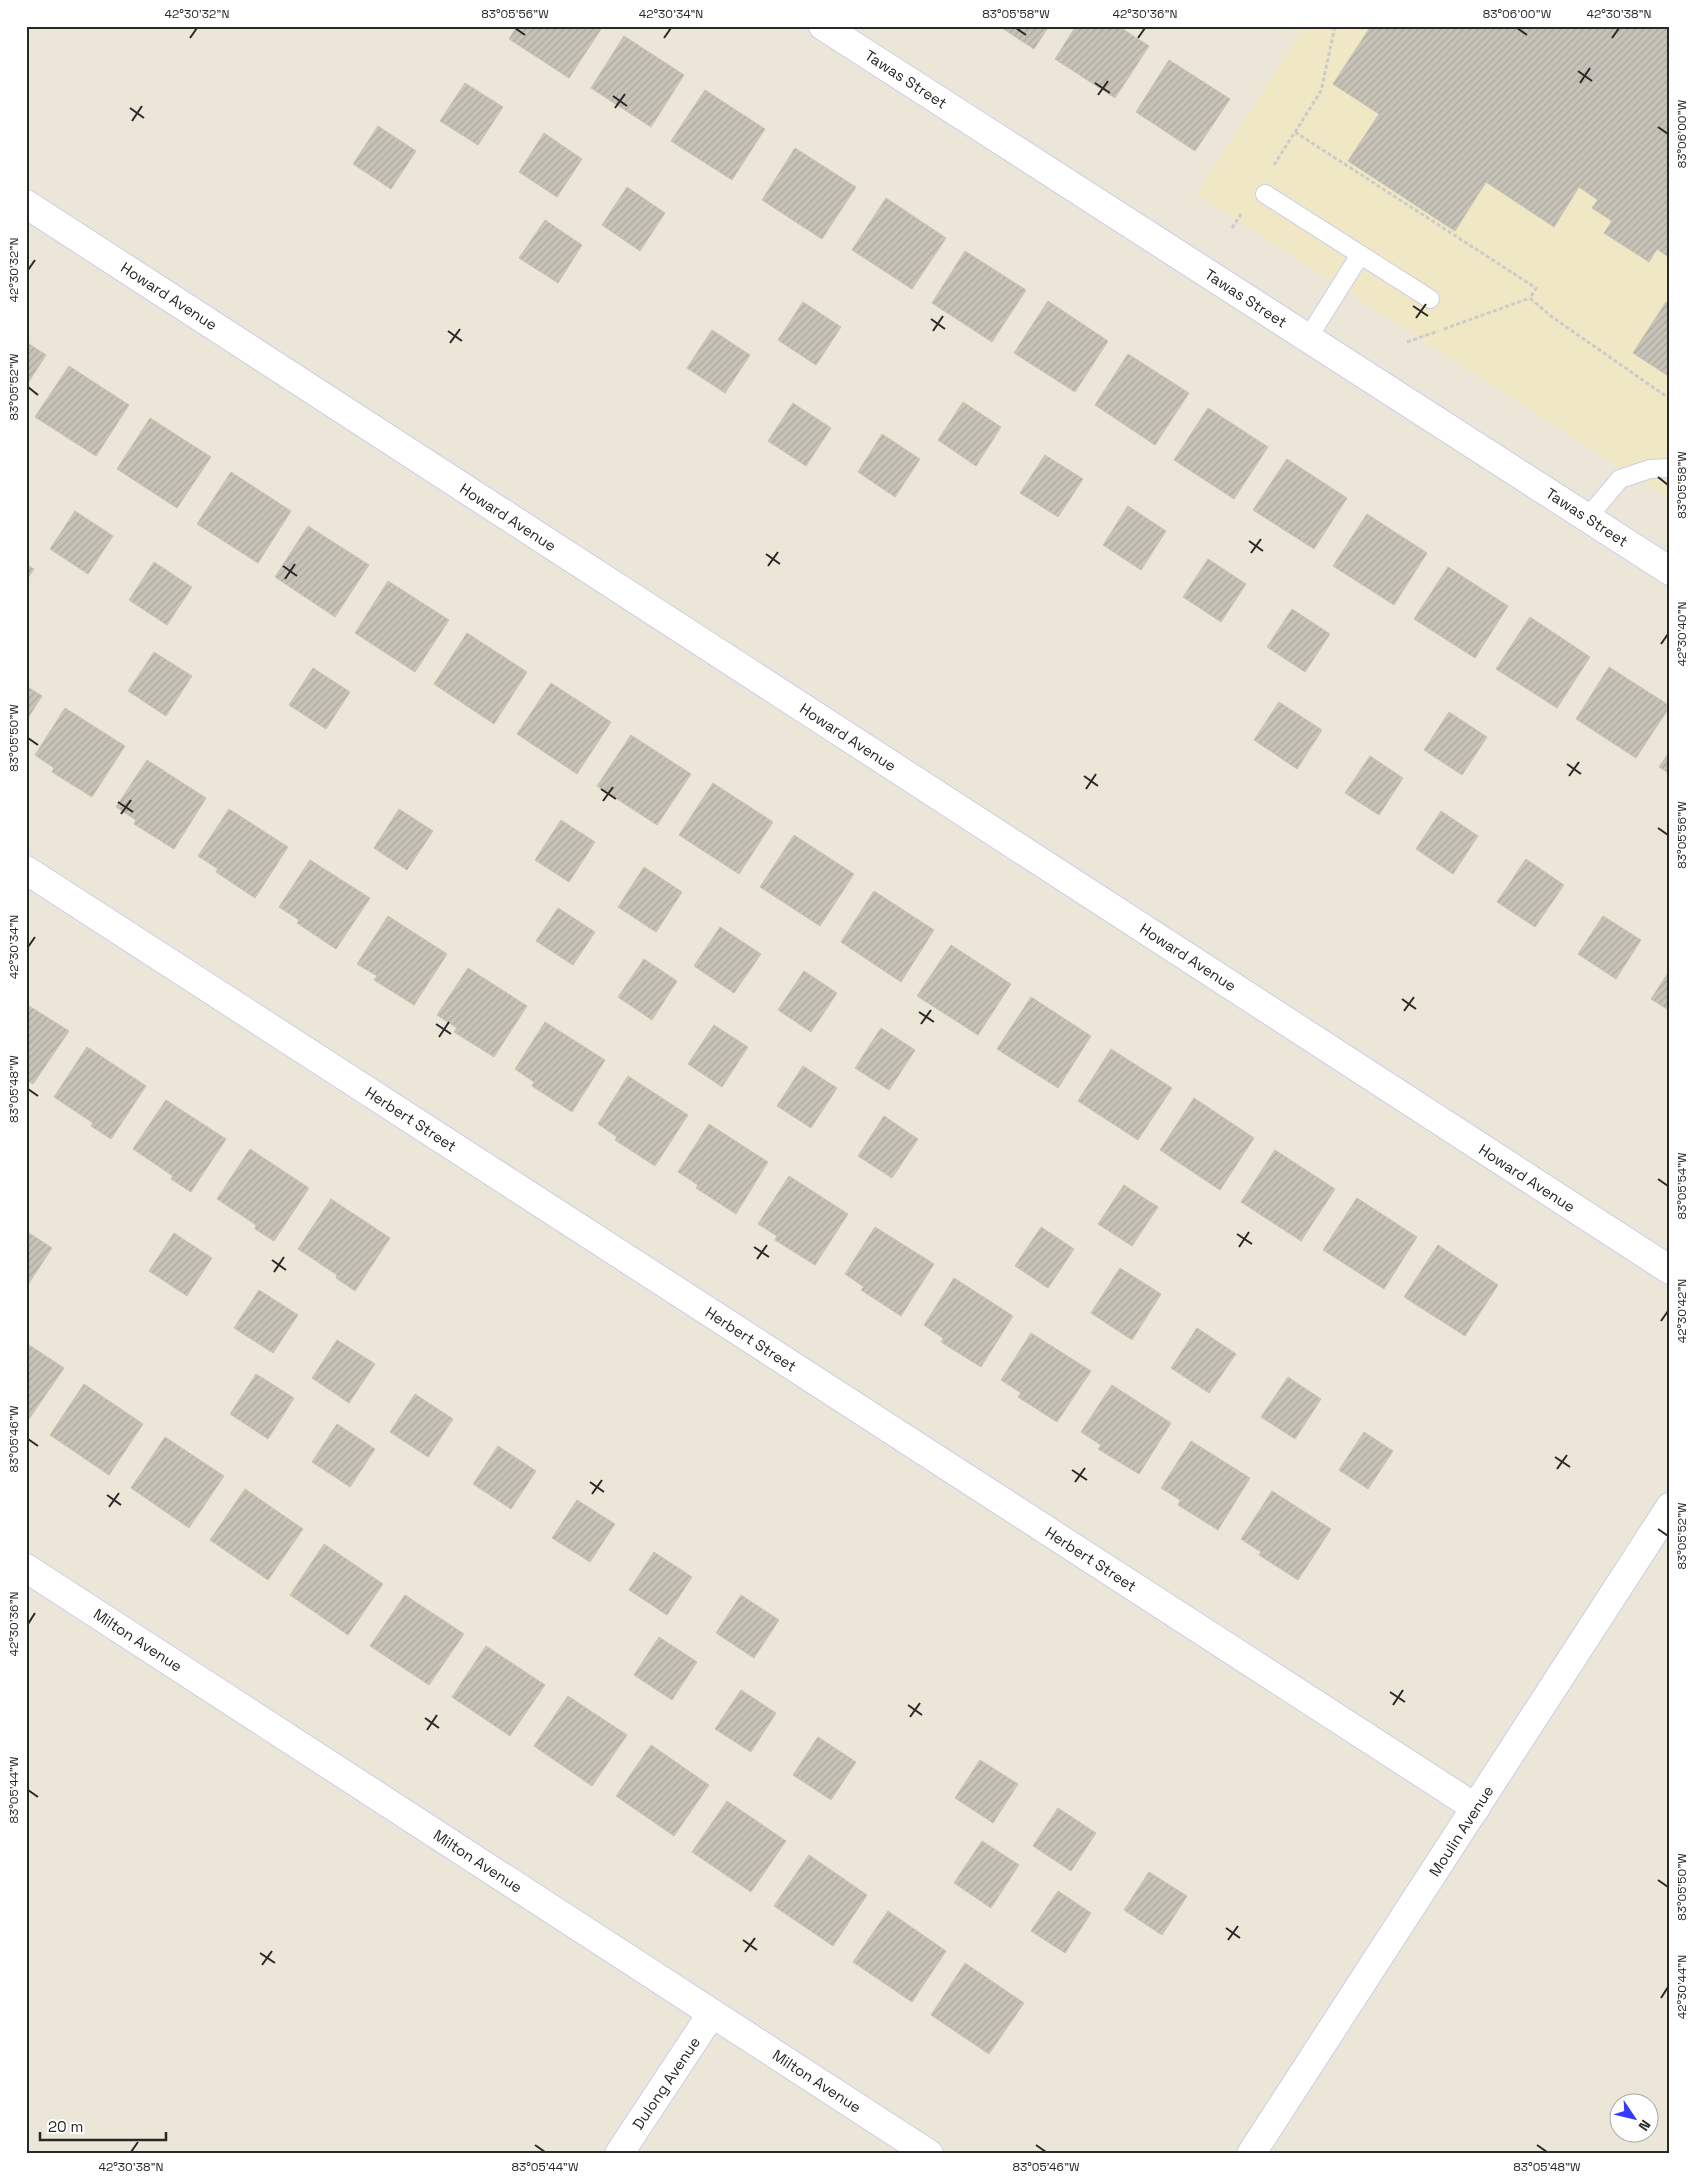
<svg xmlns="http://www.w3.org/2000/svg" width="1696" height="2180" viewBox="0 0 1696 2180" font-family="'Space Grotesk',sans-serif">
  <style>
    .education { fill: #f0e8c5 }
    .building { fill: url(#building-hatch); stroke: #c7c3b2 }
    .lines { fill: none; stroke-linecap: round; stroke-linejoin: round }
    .lane-casing { stroke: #cdcee3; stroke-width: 20 }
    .street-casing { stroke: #cdcee3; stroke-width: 30 }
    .path { stroke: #cbcbcb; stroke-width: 3; stroke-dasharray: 4 2.5; stroke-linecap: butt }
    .lane { stroke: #fff; stroke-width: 18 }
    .street { stroke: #fff; stroke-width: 28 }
    .ticks { fill: none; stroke: #282828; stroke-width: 2 }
    .labels { text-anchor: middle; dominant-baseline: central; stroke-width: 5; stroke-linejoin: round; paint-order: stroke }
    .street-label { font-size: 15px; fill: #282828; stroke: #fff }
    .neatline { fill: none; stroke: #282828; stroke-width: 2 }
    .ticks-label { font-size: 12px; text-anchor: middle; fill: #282828 }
  </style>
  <defs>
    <pattern id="building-hatch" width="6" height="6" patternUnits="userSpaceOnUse" patternTransform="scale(1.25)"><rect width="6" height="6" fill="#c7c3b8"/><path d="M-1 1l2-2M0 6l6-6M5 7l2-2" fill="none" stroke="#aba89e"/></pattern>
  </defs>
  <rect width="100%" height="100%" fill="#ece6d8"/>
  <path class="education" d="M1305,26H1670V500L1196,194Z"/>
  <path class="building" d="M517,26H603L569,78L509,39Z
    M999,26H1049L1034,49Z
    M1076,26H1118L1149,46L1115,98L1055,59Z
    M1371,26H1670V258L1657,249L1649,262L1604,233L1612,221L1592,208L1598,200L1579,187L1554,227L1486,182L1455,231L1348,161L1379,114L1333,84Z
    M624,36L684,75L651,127L591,88Z
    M1169,60L1230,99L1195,151L1136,112Z
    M465,83L503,107L478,145L440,121Z
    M705,90L765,129L732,180L671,141Z
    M378,126L416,151L391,189L353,164Z
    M544,133L582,159L557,197L519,172Z
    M795,148L856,187L822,239L762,200Z
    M627,187L665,213L640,251L602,225Z
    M886,198L946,238L912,289L852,250Z
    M545,220L582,245L558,283L519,258Z
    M965,251L1026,290L992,342L932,303Z
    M1048,301L1108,341L1075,392L1014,353Z
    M803,302L841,327L816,365L778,340Z
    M1666,302L1670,305V377L1633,353Z
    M712,330L750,355L725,393L687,368Z
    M26,342L46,355L26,386Z
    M1128,354L1189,393L1155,445L1095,405Z
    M69,366L129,405L96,456L35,417Z
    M963,402L1001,427L976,466L938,440Z
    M793,403L831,428L806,466L768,441Z
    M1208,408L1268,447L1234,499L1174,460Z
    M150,418L211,457L177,508L117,469Z
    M882,434L920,459L895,497L858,472Z
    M1045,455L1083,479L1058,517L1020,493Z
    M1287,459L1347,498L1314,549L1253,510Z
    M231,472L291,511L258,563L197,524Z
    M1128,506L1166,531L1141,570L1103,545Z
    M75,511L113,536L88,574L50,549Z
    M1367,514L1427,553L1394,605L1333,566Z
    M308,526L369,565L335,617L275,577Z
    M1208,559L1246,584L1221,622L1183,597Z
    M154,562L192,587L167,625L129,600Z
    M26,564L34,569L26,581Z
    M1448,567L1508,606L1475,658L1414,619Z
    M388,581L449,620L415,672L355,633Z
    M1292,609L1330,634L1305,672L1267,647Z
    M1530,617L1590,657L1557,708L1496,669Z
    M467,633L527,672L494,724L434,684Z
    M154,652L192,676L166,716L128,691Z
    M1609,667L1670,706L1636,758L1576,719Z
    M313,668L350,692L326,729L289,705Z
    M551,683L611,722L577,774L517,734Z
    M26,686L42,696L26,721Z
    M1279,702L1322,730L1297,769L1254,740Z
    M65,708L125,746L92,797L52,772L54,768L35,755Z
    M1449,712L1487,737L1462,775L1424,750Z
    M631,735L691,774L657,825L597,786Z
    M1670,751V774L1659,767Z
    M1370,756L1403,778L1379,815L1345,793Z
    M147,760L206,798L174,849L134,824L136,820L116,807Z
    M713,783L773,822L739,874L679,835Z
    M229,809L288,847L255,898L216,872L218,869L198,856Z
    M399,809L433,831L407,870L374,848Z
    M1441,811L1478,836L1453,874L1416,849Z
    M561,820L595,842L569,882L535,860Z
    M794,835L854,874L820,926L760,887Z
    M1526,859L1564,885L1535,927L1497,902Z
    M310,860L370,898L336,949L297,923L299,920L279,907Z
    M644,867L682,892L656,932L618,907Z
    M874,891L934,930L901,982L841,942Z
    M558,908L595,932L573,965L536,941Z
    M388,916L447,954L414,1005L374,980L377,976L357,964Z
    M1603,916L1641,940L1616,979L1578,954Z
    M720,927L761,954L734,993L694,966Z
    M951,945L1011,984L978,1035L917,996Z
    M644,959L677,981L652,1020L618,997Z
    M468,968L527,1006L494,1057L454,1032L457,1028L437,1015Z
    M1670,970V1011L1651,999Z
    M804,971L837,993L811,1032L778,1010Z
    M1031,997L1091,1036L1058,1088L997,1049Z
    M26,1004L69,1031L33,1084L26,1080Z
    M545,1022L605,1060L572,1112L532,1086L534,1082L515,1069Z
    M714,1025L748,1047L722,1087L688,1064Z
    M881,1028L915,1050L889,1090L855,1068Z
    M87,1047L146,1086L111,1139L91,1126L93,1123L54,1097Z
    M1111,1049L1172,1088L1138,1140L1078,1101Z
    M803,1066L837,1088L811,1128L777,1106Z
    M628,1076L688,1115L655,1166L615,1140L617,1137L598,1124Z
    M1194,1098L1254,1138L1220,1190L1160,1150Z
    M166,1100L226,1139L191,1192L171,1179L173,1176L133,1149Z
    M884,1116L918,1139L892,1178L858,1156Z
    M709,1124L768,1162L736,1214L696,1188L698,1185L678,1172Z
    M250,1149L309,1188L274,1241L255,1229L256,1225L217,1199Z
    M1275,1150L1335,1189L1301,1241L1241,1202Z
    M789,1176L848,1214L815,1265L775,1240L777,1236L758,1224Z
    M1124,1185L1158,1207L1132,1246L1098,1224Z
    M1357,1198L1417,1237L1384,1289L1323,1250Z
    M331,1199L390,1238L355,1291L336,1278L337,1275L298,1249Z
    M875,1227L934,1264L901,1316L861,1290L864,1287L845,1274Z
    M1041,1227L1074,1249L1048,1288L1015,1266Z
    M26,1231L52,1248L27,1286H26Z
    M174,1233L212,1258L187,1296L149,1271Z
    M1438,1245L1498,1285L1465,1336L1404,1297Z
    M1120,1268L1161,1294L1132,1340L1091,1313Z
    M954,1278L1013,1316L981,1367L941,1342L943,1338L924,1325Z
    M259,1290L298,1315L273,1353L234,1328Z
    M1197,1328L1236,1354L1209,1393L1171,1368Z
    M1031,1333L1091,1371L1057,1422L1018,1397L1021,1393L1001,1380Z
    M337,1340L375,1364L349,1403L312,1378Z
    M26,1343L64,1368L29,1419L26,1417Z
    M256,1374L294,1398L268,1439L230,1414Z
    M1288,1377L1321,1399L1295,1439L1261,1417Z
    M84,1384L143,1424L109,1475L50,1435Z
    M1112,1385L1171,1423L1139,1474L1098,1449L1101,1445L1081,1432Z
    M415,1394L453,1419L428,1457L390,1432Z
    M337,1424L375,1449L350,1487L312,1462Z
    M1364,1432L1393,1451L1368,1489L1339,1470Z
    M165,1437L224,1476L189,1528L131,1488Z
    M1191,1441L1250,1478L1218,1530L1178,1505L1180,1500L1161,1488Z
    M498,1446L536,1471L511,1509L473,1484Z
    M245,1489L303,1529L268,1580L210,1540Z
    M1272,1491L1331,1529L1298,1580L1259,1555L1261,1552L1241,1539Z
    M577,1500L615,1524L590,1562L552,1538Z
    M324,1544L383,1584L348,1635L290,1595Z
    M654,1552L692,1577L667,1615L629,1590Z
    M405,1595L464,1634L429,1685L370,1646Z
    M741,1595L779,1620L754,1658L716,1633Z
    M659,1637L697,1662L672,1700L634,1675Z
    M486,1646L545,1685L510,1736L452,1697Z
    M741,1690L776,1713L751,1752L715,1729Z
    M568,1696L627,1735L592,1786L534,1746Z
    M818,1737L856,1762L831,1800L793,1775Z
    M651,1745L709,1785L674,1836L616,1796Z
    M980,1760L1018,1784L993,1823L955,1798Z
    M727,1801L786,1841L751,1892L692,1852Z
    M1058,1808L1096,1833L1071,1871L1033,1846Z
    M982,1841L1019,1865L991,1908L954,1883Z
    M809,1855L867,1895L833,1946L774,1906Z
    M1149,1872L1187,1896L1162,1935L1124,1910Z
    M1058,1891L1091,1913L1065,1953L1031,1931Z
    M888,1911L946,1951L912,2002L853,1962Z
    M965,1963L1024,2003L989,2054L931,2015Z"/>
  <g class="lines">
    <defs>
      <path id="lane" d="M1265,194L1430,299
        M1308,338L1360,255
        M1588,517L1620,479L1650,469L1670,468"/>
      <path id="street" d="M823,26L1670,571
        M26,204L1670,1270
        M26,870L1476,1808
        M26,1568L929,2154
        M619,2154L712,2013
        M1251,2154L1670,1507"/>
    </defs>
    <use href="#lane" class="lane-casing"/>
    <use href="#street" class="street-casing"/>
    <path class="path" d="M1295,132L1536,288L1530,298L1552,317L1670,399
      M1274,165L1321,91L1335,26
      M1232,228L1241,214
      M1444,329L1530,298
      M1407,342L1438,331"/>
    <use href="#lane" class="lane"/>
    <use href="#street" class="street"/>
  </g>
  <path class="ticks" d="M515,28L525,35M1016,28L1026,35M1517,28L1527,35M190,38L197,28M664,38L671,28M1138,38L1145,28M1612,38L1619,28M1578,71L1592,81M1095,83L1110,93M1580,83L1590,68M1098,95L1108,81M613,96L627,106M130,108L144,118M615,108L625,94M132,121L142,106M1658,127L1668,134M28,270L35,260M1413,306L1428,316M1416,318L1426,304M931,319L945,329M448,331L462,341M933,331L943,316M450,343L460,329M28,387L38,395M1658,477L1668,485M1249,541L1263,551M1251,553L1261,539M766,554L780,564M283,566L297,576M768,566L778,552M285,579L295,564M1661,644L1668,634M28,738L38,745M1567,764L1581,774M1084,776L1098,786M1569,776L1579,762M601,789L616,799M1086,789L1096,774M603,801L613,787M118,802L133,812M121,814L131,800M1658,828L1668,835M28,947L35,937M1402,999L1416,1009M1404,1011L1414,997M919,1012L934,1022M436,1024L451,1034M921,1024L931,1010M439,1037L449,1022M28,1089L38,1096M1658,1179L1668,1186M1237,1234L1252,1244M754,1247L769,1257M1239,1247L1249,1232M757,1259L767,1245M272,1260L286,1270M274,1272L284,1257M1661,1321L1668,1311M28,1439L38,1446M1555,1457L1570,1467M1557,1469L1567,1455M1072,1470L1087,1480M590,1482L604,1492M1075,1482L1085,1468M592,1494L602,1480M107,1495L121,1505M109,1507L119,1493M1658,1529L1668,1536M28,1624L35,1613M1390,1692L1405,1702M908,1705L922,1715M1393,1705L1403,1690M910,1717L920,1703M425,1718L439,1728M427,1730L437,1715M28,1790L38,1797M1658,1880L1668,1887M1226,1928L1240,1938M743,1940L757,1950M1228,1940L1238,1926M745,1952L755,1938M260,1953L275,1963M262,1965L272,1951M1661,1998L1668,1987M535,2145L545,2152M1036,2145L1046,2152M1537,2145L1547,2152M131,2152L138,2142"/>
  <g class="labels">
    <g class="street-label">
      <text transform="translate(906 79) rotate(33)">Tawas Street</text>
      <text transform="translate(169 296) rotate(33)">Howard Avenue</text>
      <text transform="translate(1246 298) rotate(33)">Tawas Street</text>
      <text transform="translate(508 517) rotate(33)">Howard Avenue</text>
      <text transform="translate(1587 517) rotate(33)">Tawas Street</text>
      <text transform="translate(848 737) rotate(33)">Howard Avenue</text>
      <text transform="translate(1188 957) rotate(33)">Howard Avenue</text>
      <text transform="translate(411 1119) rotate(33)">Herbert Street</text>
      <text transform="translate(1527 1178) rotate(33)">Howard Avenue</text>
      <text transform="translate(751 1339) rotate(33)">Herbert Street</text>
      <text transform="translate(1091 1559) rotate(33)">Herbert Street</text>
      <text transform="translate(138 1640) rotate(33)">Milton Avenue</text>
      <text transform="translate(1461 1831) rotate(-57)">Moulin Avenue</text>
      <text transform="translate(478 1861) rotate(33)">Milton Avenue</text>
      <text transform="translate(817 2081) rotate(33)">Milton Avenue</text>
      <text transform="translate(666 2083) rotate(-56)">Dulong Avenue</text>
    </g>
  </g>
  <rect width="1696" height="2180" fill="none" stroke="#ffffff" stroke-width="55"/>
  <g transform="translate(1634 2118) rotate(125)"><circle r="24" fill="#ffffff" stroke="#a9a9a9"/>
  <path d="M0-4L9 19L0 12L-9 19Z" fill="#323cff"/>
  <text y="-8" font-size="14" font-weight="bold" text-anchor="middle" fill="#282828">N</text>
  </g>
  <path d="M40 2132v8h126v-8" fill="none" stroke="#282828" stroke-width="2.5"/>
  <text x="48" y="2132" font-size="15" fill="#282828" stroke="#ffffff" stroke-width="4" paint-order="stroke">20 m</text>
  <rect x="28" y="28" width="1640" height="2124" class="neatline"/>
  <g class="ticks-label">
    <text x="197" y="18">42°30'32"N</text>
    <text x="515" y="18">83°05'56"W</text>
    <text x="671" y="18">42°30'34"N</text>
    <text x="1016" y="18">83°05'58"W</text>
    <text x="1145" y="18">42°30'36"N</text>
    <text x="1517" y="18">83°06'00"W</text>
    <text x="1619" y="18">42°30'38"N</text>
    <text transform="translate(1682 134) rotate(-90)" y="4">83°06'00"W</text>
    <text transform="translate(14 270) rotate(-90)" y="4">42°30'32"N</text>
    <text transform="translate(14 387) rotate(-90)" y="4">83°05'52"W</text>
    <text transform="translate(1682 485) rotate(-90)" y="4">83°05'58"W</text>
    <text transform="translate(1682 634) rotate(-90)" y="4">42°30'40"N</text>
    <text transform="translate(14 738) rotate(-90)" y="4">83°05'50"W</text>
    <text transform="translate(1682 835) rotate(-90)" y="4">83°05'56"W</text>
    <text transform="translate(14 947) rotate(-90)" y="4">42°30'34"N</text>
    <text transform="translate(14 1089) rotate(-90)" y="4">83°05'48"W</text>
    <text transform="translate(1682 1186) rotate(-90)" y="4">83°05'54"W</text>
    <text transform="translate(1682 1311) rotate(-90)" y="4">42°30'42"N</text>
    <text transform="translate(14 1439) rotate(-90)" y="4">83°05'46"W</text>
    <text transform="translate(1682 1536) rotate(-90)" y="4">83°05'52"W</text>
    <text transform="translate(14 1624) rotate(-90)" y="4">42°30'36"N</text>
    <text transform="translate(14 1790) rotate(-90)" y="4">83°05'44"W</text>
    <text transform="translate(1682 1887) rotate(-90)" y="4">83°05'50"W</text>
    <text transform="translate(1682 1987) rotate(-90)" y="4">42°30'44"N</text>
    <text x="131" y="2171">42°30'38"N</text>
    <text x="545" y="2171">83°05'44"W</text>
    <text x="1046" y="2171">83°05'46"W</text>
    <text x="1547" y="2171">83°05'48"W</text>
  </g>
</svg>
